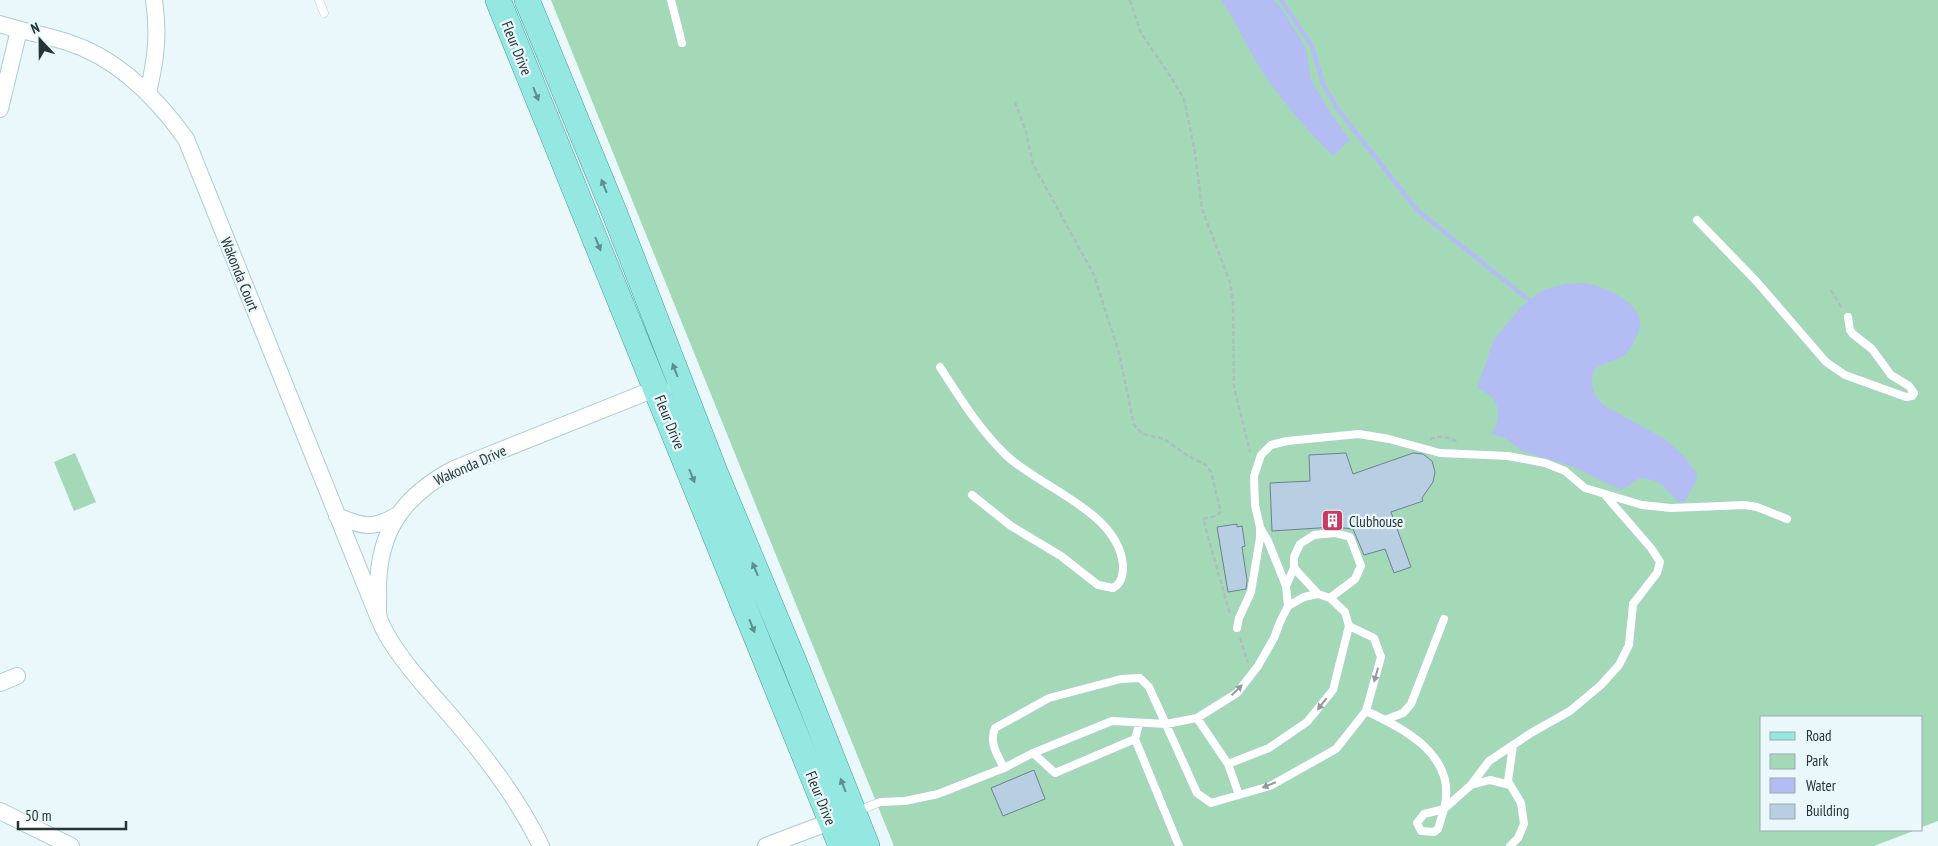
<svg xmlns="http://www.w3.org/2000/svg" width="1938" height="846" viewBox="0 0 1938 846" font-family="'PT Sans Narrow',sans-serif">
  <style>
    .green { fill: #a4d9b8 }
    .water { fill: #b3bcf3 }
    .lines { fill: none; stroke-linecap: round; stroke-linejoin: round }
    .stream { stroke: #b3bcf3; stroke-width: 4.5 }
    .building { fill: #b8cee3; stroke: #6c8194 }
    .lane-casing { stroke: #aaccd6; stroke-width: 9 }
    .street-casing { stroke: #aaccd6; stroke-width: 18 }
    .primary-casing { stroke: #419f98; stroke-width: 26 }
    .path { stroke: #afbdc1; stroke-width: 2.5; stroke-dasharray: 5 2.5; stroke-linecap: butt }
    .lane { stroke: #fff; stroke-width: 8 }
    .street { stroke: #fff; stroke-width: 16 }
    .primary { stroke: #95e8e1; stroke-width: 25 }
    .oneway { fill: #5e8e8c }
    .oneway2 { fill: #92999b }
    .labels { text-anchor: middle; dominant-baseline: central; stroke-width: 4.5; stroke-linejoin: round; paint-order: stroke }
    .street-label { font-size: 15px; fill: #263337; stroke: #eaf8fc }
    .poi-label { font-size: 15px; fill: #263337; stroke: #eaf8fc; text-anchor: start }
  </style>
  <rect width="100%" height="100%" fill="#eaf8fc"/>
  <path class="green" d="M551,0H1938V821L1922,827V717H1762V830H1916L1874,846H894Z
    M75,453L96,502L74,511L54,462Z"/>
  <path class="water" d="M1221,0H1274L1282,9L1306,48L1311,80L1332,115L1350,140L1333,156C1310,133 1289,109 1270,83C1251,57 1239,26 1221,0Z
    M1583,283C1601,284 1640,302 1640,323C1641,331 1631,348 1626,354C1624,358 1602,363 1595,369C1588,383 1593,396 1605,406L1665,439L1684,456L1697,474L1696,481L1685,502H1679C1663,488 1663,480 1640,478L1623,489L1616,488L1574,467L1522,451L1505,438L1491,434C1505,415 1498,396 1477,388L1494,339L1521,307L1543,290L1565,284Z"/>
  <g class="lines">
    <path class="stream" d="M1281,0L1312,46L1323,84L1339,111L1417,210L1530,301"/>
  </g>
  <path class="building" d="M1346,453L1353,474L1413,453L1423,454L1432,461L1435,472L1433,482L1422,498L1423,501L1391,512L1411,567L1394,573L1385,549L1364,555L1353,529L1334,527L1272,531L1270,483L1310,481L1309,455Z
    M1237,524V527L1242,526L1245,546L1242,547L1247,580L1246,589L1228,592L1217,527Z
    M1034,770L1045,799L1003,816L991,788Z"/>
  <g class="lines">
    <defs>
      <path id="lane" d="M319,0L324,13
        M671,0L682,43
        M1697,220L1757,282L1826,362L1845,375L1906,397L1912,396L1914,393L1909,386L1891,375L1872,349L1853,334L1850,330L1848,317
        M940,367C960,398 979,429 1006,455C1040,488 1118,511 1123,565C1123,575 1122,583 1113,588L1098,585L1061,556L1011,526L972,495
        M1261,529L1268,541L1286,586
        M1294,568L1318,594
        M1288,606L1286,586L1294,568V557L1300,544L1314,535L1335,533L1350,537L1361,566L1355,579L1330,598
        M1237,628L1239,618L1251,592L1260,538V527L1255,505L1254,476L1261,455L1271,445L1287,441L1359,434L1389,439L1440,453L1508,456L1545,463L1565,471L1585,488L1642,505L1671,508L1745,505L1757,507L1787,519
        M1366,711C1406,729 1458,757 1444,809L1424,814L1417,823L1421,831L1434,832L1438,829L1444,809L1471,785L1489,761L1531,733L1570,711L1601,685L1619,665L1629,645L1633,604L1657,573L1660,562L1651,548L1605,495
        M1385,720L1403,713L1411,704L1444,619
        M1135,739L1179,846
        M1033,753L1055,773L1135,739L1139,724
        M1228,764L1239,795
        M1004,768L1033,753L1112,721L1166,724L1197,718L1237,693L1258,666L1274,638L1280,622L1288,606L1304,597L1318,594L1330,598L1345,612L1349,626L1333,690L1307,722L1269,748L1228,764L1197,718
        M1471,785L1490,780L1510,785
        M858,811L880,802L905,801L938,794L1004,768C997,754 989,743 995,728L1049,698L1121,679L1140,678L1149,687L1197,793L1211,803L1270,786L1336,749L1366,711L1381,657L1374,638L1349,626
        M1510,846L1518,838L1524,824L1521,803L1508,781L1513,745"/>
      <path id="street" d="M0,24C22,31 45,35 67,42C118,58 156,97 186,139L379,619
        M148,92C156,60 159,33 154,0
        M0,109L19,30
        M337,516C363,527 374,530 399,514
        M0,683L17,676
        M0,811L71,846
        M541,846C517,797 485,756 450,715C428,690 392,651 380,621C376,613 379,599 378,590C378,531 403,496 454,469L657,388L663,391
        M766,846L840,818"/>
      <path id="primary" d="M498,0L841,846
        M527,0L615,214L715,472L795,664L867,846"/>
    </defs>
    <use href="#lane" class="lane-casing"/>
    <use href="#street" class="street-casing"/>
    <use href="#primary" class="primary-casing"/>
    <path class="path" d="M1130,0L1141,33L1171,77L1184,99L1195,152L1202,209L1230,282L1233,302L1234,387L1250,452
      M1015,102L1026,132L1033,164L1094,275L1119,353L1134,425L1143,434L1164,439L1188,456L1206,465L1211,472L1221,512L1215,516L1203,519L1230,614
      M1831,290L1842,308
      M1430,439C1441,435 1448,437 1458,442
      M1240,638L1248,663"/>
    <use href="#lane" class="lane"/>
    <use href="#street" class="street"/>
    <use href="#primary" class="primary"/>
  </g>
  <defs><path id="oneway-solid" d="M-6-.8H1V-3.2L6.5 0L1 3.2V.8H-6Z" transform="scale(1.25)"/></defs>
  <g class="oneway">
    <use href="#oneway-solid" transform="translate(536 94) rotate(68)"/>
    <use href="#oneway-solid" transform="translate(604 186) rotate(-112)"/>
    <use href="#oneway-solid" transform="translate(598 244) rotate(68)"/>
    <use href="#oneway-solid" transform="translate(675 370) rotate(-111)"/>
    <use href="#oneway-solid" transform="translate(692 476) rotate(68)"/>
    <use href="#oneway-solid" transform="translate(755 569) rotate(-113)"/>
    <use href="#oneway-solid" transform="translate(752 626) rotate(68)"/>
    <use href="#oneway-solid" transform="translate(843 785) rotate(-111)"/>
  </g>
  <g class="oneway2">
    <use href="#oneway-solid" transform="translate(1376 675) rotate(106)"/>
    <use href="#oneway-solid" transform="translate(1237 690) rotate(-44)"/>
    <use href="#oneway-solid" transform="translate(1322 704) rotate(128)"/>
    <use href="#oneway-solid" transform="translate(1269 785) rotate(158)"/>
  </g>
  <defs>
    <symbol id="building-square" viewBox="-11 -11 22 22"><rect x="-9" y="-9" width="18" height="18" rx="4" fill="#c83a64" stroke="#eaf8fc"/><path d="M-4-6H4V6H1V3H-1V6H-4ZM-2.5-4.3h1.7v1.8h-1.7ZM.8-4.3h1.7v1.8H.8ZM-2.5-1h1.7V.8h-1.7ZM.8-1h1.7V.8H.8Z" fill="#fff"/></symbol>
  </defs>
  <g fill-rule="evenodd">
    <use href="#building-square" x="1320" y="508" width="25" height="25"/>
  </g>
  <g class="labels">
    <g class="street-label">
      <text transform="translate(517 48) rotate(68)">Fleur Drive</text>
      <text transform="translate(240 274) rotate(68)">Wakonda Court</text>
      <text transform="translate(670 422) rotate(68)">Fleur Drive</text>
      <text transform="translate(470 465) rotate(-24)">Wakonda Drive</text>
      <text transform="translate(821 798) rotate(68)">Fleur Drive</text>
    </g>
    <g class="poi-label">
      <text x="1349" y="521">Clubhouse</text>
    </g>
  </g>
  <rect x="1760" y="716" width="162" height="115" fill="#eaf8fc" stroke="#9ca9ad"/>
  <rect x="1770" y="732" width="25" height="8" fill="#95e8e1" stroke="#9ca9ad"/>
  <text x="1806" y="741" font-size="15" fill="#263337">Road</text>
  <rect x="1770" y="754" width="25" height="15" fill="#a4d9b8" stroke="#9ca9ad"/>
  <text x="1806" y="766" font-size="15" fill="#263337">Park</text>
  <rect x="1770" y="778" width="25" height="15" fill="#b3bcf3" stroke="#9ca9ad"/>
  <text x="1806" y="791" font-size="15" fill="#263337">Water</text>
  <rect x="1770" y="804" width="25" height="15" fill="#b8cee3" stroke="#9ca9ad"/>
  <text x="1806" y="816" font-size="15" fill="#263337">Building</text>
  <g transform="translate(40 40) rotate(338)" stroke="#eaf8fc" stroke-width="4" paint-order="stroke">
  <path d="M0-4L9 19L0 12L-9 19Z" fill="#263337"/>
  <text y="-8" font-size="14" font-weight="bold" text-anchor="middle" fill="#263337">N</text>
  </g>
  <path d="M18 821v8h108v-8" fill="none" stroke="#263337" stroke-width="2.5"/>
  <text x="25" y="821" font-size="15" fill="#263337" stroke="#eaf8fc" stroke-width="4" paint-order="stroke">50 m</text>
</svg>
